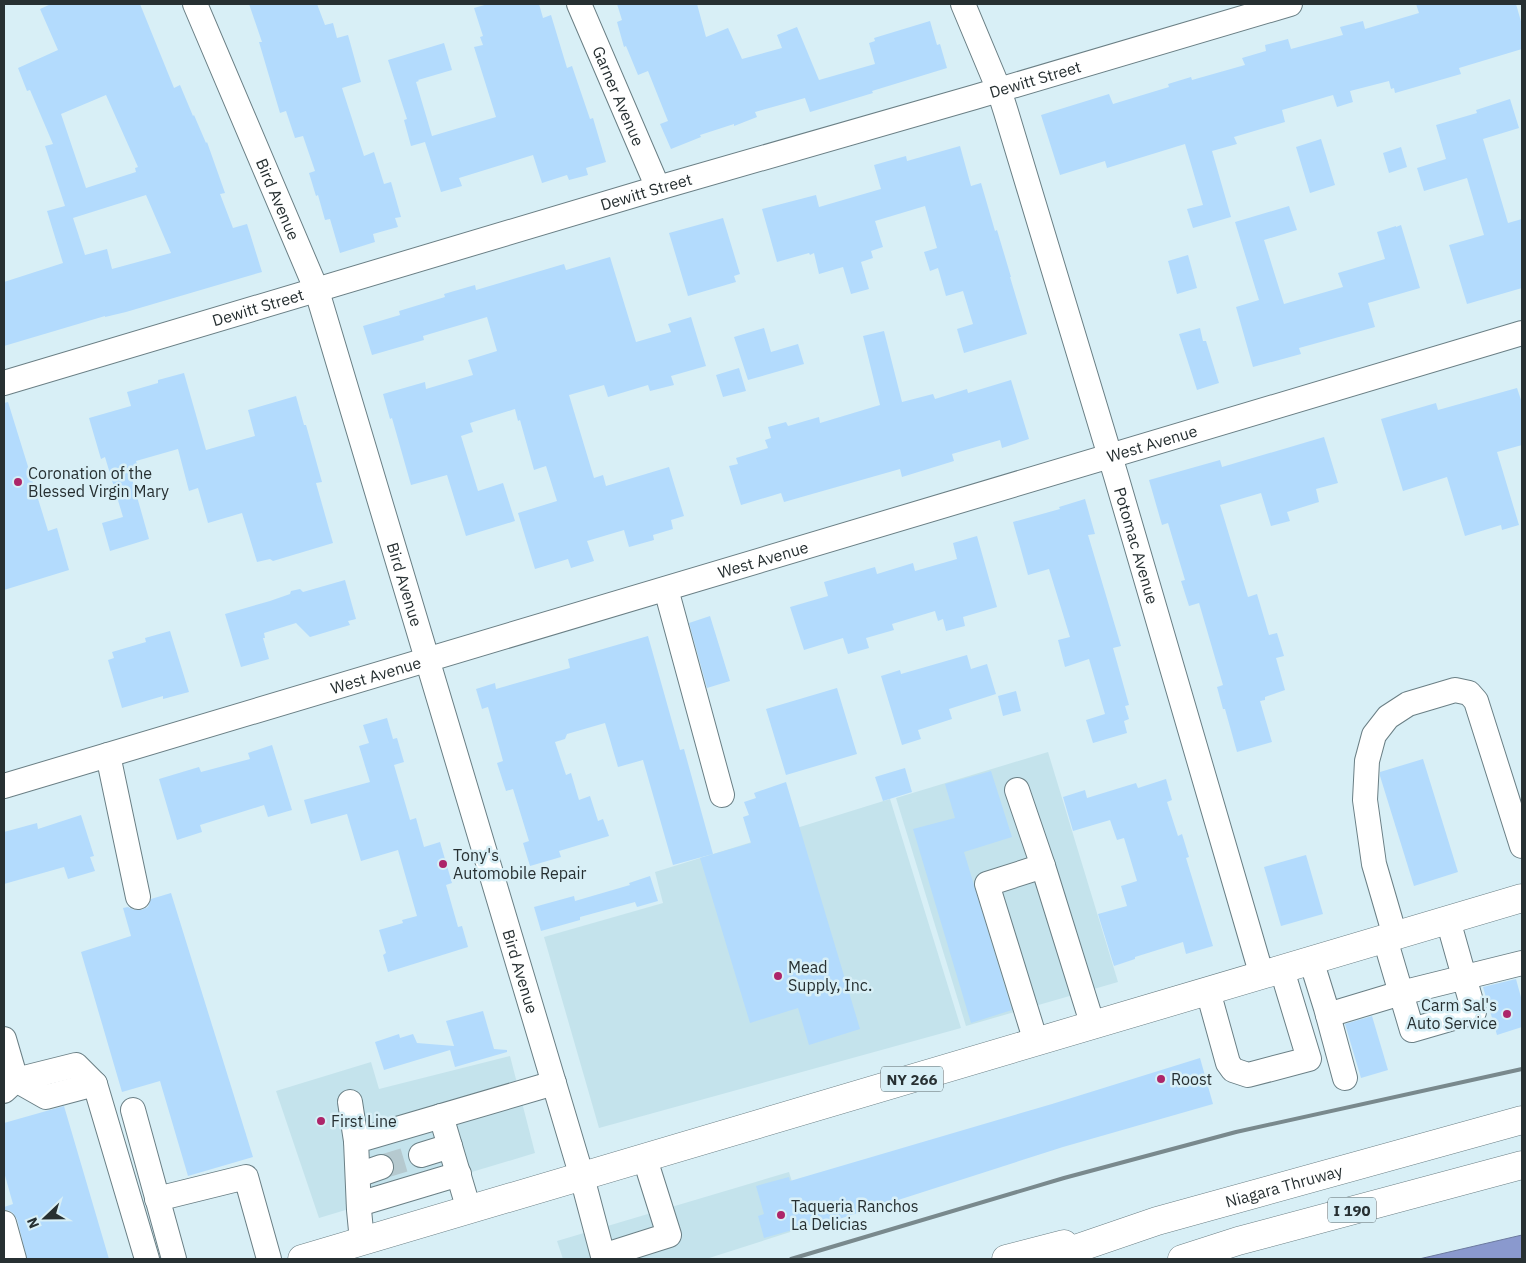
<svg xmlns="http://www.w3.org/2000/svg" width="1526" height="1263" viewBox="0 0 1526 1263" font-family="'IBM Plex Sans',sans-serif">
  <style>
    .built { fill: #c4e3ec }
    .water { fill: #8a99ce; stroke: #6c7a9f }
    .building { fill: #b3dbfd; fill-rule: evenodd }
    .lines { fill: none; stroke-linecap: round; stroke-linejoin: round }
    .minor-tunnel { stroke: #b5c9cf; stroke-width: 24; stroke-dasharray: 24 12; stroke-linecap: butt }
    .minor-casing { stroke: #6a7f85; stroke-width: 26 }
    .major-casing { stroke: #6a7f85; stroke-width: 29 }
    .highway-casing { stroke: #6a7f85; stroke-width: 29 }
    .minor { stroke: #fff; stroke-width: 24 }
    .major { stroke: #fff; stroke-width: 28 }
    .highway { stroke: #fff; stroke-width: 28 }
    .rail { stroke: #79898d; stroke-width: 4 }
    .poi-dot { fill: #ad2569; stroke: #d8eff6; stroke-width: 2 }
    .labels { text-anchor: middle; dominant-baseline: central; stroke-width: 5; stroke-linejoin: round; paint-order: stroke }
    .shield { fill: #d8eff6; stroke: #5c696d; stroke-width: 1 }
    .shield-label { font-size: 15px; font-weight: bold; fill: #273032 }
    .street-label { font-size: 16px; fill: #273032; stroke: #d8eff6 }
    .poi-label { font-size: 16px; fill: #273032; stroke: #d8eff6; text-anchor: start }
  </style>
  <rect width="100%" height="100%" fill="#d8eff6"/>
  <path class="built" d="M1048,752L1118,982L966,1026L896,798Z
    M890,799L961,1028L599,1128L544,937L663,903L655,872Z
    M510,1056L535,1153L319,1218L276,1091L371,1062L379,1089Z
    M789,1172L806,1227L706,1259H563L557,1241Z"/>
  <path class="water" d="M1522,1235V1259H1419Z"/>
  <path class="building" d="M51,4H140L174,88L180,85L193,116L194,115L206,143L207,142L225,193L220,194L233,228L247,224L262,272L126,312L105,317V316L4,346V282L63,263L47,211L65,206L45,146L53,144L30,90L27,91L18,68L58,50L40,9ZM106,95L138,167L135,168L136,172L86,188L61,114ZM146,195L171,253L112,269L107,249L85,255L73,218Z
    M249,4H317L325,25L333,23L337,38L348,35L361,82L342,88L364,156L374,152L384,184L391,182L401,217L395,218L398,227L373,234L375,242L340,253L330,219L325,220L318,195L316,196L309,173L315,171L303,136L295,138L286,111L280,113L259,42H262Z
    M488,4H539L543,18L551,15L567,68L572,66L590,119L593,118L606,162L586,168L588,175L569,180L567,175L542,183L533,155L459,178L462,186L441,192L425,142L411,146L404,120L407,119L388,60L444,43L452,70L418,80L419,81L416,82L432,136L496,117L474,47L483,45L480,37L483,36L474,8Z
    M617,4H697L706,37L728,28L742,59L782,48L777,35L797,27L819,80L875,64L869,43L875,41L874,38L930,21L937,45L940,44L947,68L872,91L873,93L810,112L805,98L755,112L757,117L734,126V124L700,135L701,137L671,149L660,124L668,121L648,71L638,75L626,46L624,47L617,22L622,20Z
    M1416,4H1516L1522,25V49L1459,68L1461,74L1395,93L1394,88L1391,89L1389,81L1350,91L1353,102L1337,107L1333,95L1282,110L1285,122L1234,137L1237,144L1212,151L1231,217L1193,228L1187,209L1203,205L1185,144L1107,168L1105,161L1060,175L1041,115L1109,94L1113,104L1169,87L1168,84L1191,77L1192,80L1245,65L1242,58L1266,51L1265,45L1288,39L1291,49L1343,35L1340,27L1363,21L1365,29L1419,13Z
    M1510,99L1519,128L1483,139L1508,223L1522,219V288L1467,304L1449,245L1484,235L1467,178L1424,191L1417,168L1446,159L1436,125L1477,113L1476,110Z
    M1321,139L1335,185L1310,193L1296,147Z
    M960,146L971,186L981,183L995,231L997,230L1011,277H1010L1027,334L964,353L957,329L973,324L963,291L946,296L938,268L930,271L924,252L937,248L925,206L875,221L883,247L871,251L873,258L861,262L869,289L851,294L843,267L819,274L814,253L810,255L809,253L777,262L762,209L816,195L819,207L881,189L874,165L906,156L907,161Z
    M1401,147L1407,167L1389,173L1383,153Z
    M1289,206L1297,230L1264,240L1284,304L1343,287L1338,273L1385,259L1377,232L1396,226V227L1401,225L1420,288L1368,303L1375,327L1299,348L1301,354L1253,367L1236,307L1259,300L1235,222Z
    M723,218L740,274L734,276L736,282L688,296L669,233Z
    M1188,255L1197,288L1177,294L1168,261Z
    M610,257L636,342L671,332L668,324L691,317L706,366L671,376L674,385L650,391L648,385L608,397L604,385L569,395L594,478L603,475L606,486L669,467L684,516L671,520L673,529L653,535L654,540L629,547L624,530L587,541L594,561L571,568L568,559L535,569L518,513L557,501L546,466L534,470L520,420L518,421L515,409L470,423L473,432L461,436L478,491L503,483L515,521L466,536L447,475L411,485L392,418L390,419L383,394L425,382L426,389L473,375L468,360L497,351L487,317L423,336L424,340L372,355L363,326L400,315L399,311L445,297L444,294L475,285L476,290L564,264L566,270Z
    M764,328L771,352L798,344L804,364L748,380L734,337Z
    M1200,328L1203,341H1206L1219,383L1197,390L1179,334Z
    M884,331L902,402L933,394L935,399L967,389L968,393L1011,380L1029,439L1002,448L1000,440L952,454L954,461L902,477L900,469L784,502L781,493L741,505L729,466L738,464L736,458L768,448L765,440L771,438L768,427L786,422L788,426L819,417L820,423L880,405L863,336Z
    M739,368L746,391L723,397L716,375Z
    M184,373L206,450L255,436L248,410L296,396L304,425H306L322,482L316,483L333,543L273,561L270,559L257,562L242,513L208,523L198,488L189,491L178,449L136,461L141,477L132,479L149,539L110,551L102,523L123,517L105,457L101,459L89,418L131,406L127,392L158,383V380Z
    M1517,388L1522,403V445L1497,452L1519,525L1502,530L1501,525L1465,536L1447,477L1403,491L1381,419L1436,403L1438,410Z
    M8,402L48,531L57,528L69,570L4,590V403Z
    M1324,437L1338,483L1316,489L1319,502L1287,512L1290,521L1271,526L1261,493L1220,505L1248,597L1257,594L1269,635L1277,633L1284,656L1276,658L1285,690L1265,697V700L1260,701L1272,742L1237,752L1225,709H1223L1217,687L1223,685L1199,603L1189,606L1181,581L1185,580L1168,523L1162,525L1149,480L1220,460L1222,467Z
    M1085,499L1095,534L1088,535L1121,646L1113,648L1129,705L1125,706L1129,719L1124,721L1127,733L1093,743L1086,720L1105,714L1089,659L1065,667L1058,640L1070,637L1049,569L1028,575L1013,522L1060,509L1059,507Z
    M977,536L997,607L963,617L965,626L946,631L943,619L938,621L935,611L892,624L894,630L866,638L869,648L848,654L843,638L804,650L790,607L828,596L824,582L875,567L877,574L913,563L915,571L957,559L953,543Z
    M345,580L356,619L348,621L350,625L310,637L296,623L264,633L265,638H263L269,659L241,667L225,614L270,601L290,594L291,591L300,589L303,592Z
    M710,616L730,681L707,688L689,623Z
    M170,631L189,692L163,699V696L122,708L108,660L114,658L112,652L146,642L145,638Z
    M648,636L680,750L684,749L713,854L673,865L643,760L618,767L605,723L567,734L565,739L555,742L566,775L571,773L579,800L590,796L598,821L603,819L609,836L559,851L561,857L530,866L523,843L529,841L513,789L506,791L497,763L503,761L488,707L482,709L476,689L495,683L496,689L570,668L568,659Z
    M967,655L971,669L987,664L996,694L949,709L952,719L918,730L921,739L902,745L881,676L900,670L901,674Z
    M837,688L857,754L786,775L766,709Z
    M1016,691L1021,711L1003,716L998,696Z
    M387,718L393,739L397,738L404,762L394,765L410,820L416,818L424,847L440,842L452,883L446,885L458,927L462,926L468,947L388,972L383,955L386,953L379,930L403,923L402,920L417,916L398,850L361,861L347,814L311,824L304,800L370,782L359,746L369,743L363,725Z
    M272,745L292,810L268,817L264,805L200,825L202,832L177,840L159,779L199,767L201,772L250,759L248,753Z
    M1423,759L1458,872L1414,886L1380,776V772Z
    M905,768L912,792L883,801L875,777Z
    M991,771L1012,837L964,852L1012,1010L971,1023L913,829L955,818L945,784Z
    M1166,779L1172,800L1167,802L1178,836L1182,834L1189,857L1186,858L1213,946L1186,954L1183,942L1135,957V959L1114,966L1098,914L1127,906L1121,886L1137,881L1124,838L1117,840L1110,820L1073,831L1063,797L1085,790L1087,798L1136,783L1138,788Z
    M786,782L860,1029L809,1045L798,1008L750,1023L700,858L751,843L743,817L749,815L744,802L756,798L754,793Z
    M81,815L94,856L90,857L95,871L68,879L64,867L4,884V832L37,823L38,829Z
    M1306,855L1323,914L1281,926L1264,867Z
    M650,876L658,901L637,907L635,902L580,917V920L541,931L534,907L574,896L575,901L630,885L629,883Z
    M171,893L253,1157L188,1176L160,1081L122,1092L81,952L131,936L123,908L128,907L134,910H141L148,907L151,899Z
    M1516,979L1522,1001V1027L1497,1035L1483,987Z
    M483,1011L494,1049L507,1050V1052L455,1067L450,1050L384,1070L375,1042L399,1034L400,1038L413,1034L417,1043L454,1046L446,1021Z
    M1372,1016L1388,1070L1361,1078L1345,1024Z
    M1200,1058L1213,1104L1063,1147L811,1228L810,1225L764,1238L758,1216L764,1214L756,1186L789,1177L790,1181L1052,1104Z
    M64,1106L109,1259H27L17,1219L13,1213L8,1210H4V1207L13,1204L4,1172V1123Z"/>
  <g class="lines">
    <path class="minor-tunnel" d="M381,1167L421,1155"/>
    <defs>
      <g id="minor">
        <path id="s1" d="M195,4L317,291L582,1177L603,1256L669,1235L645,1159"/>
        <path id="s2" d="M579,4L658,188"/>
        <path id="s3" d="M963,4L999,90L1006,112L1116,476L1262,976"/>
        <path id="s4" d="M4,383L658,188L975,97L1290,4"/>
        <path d="M666,589L722,795"/>
        <path d="M108,755L138,897"/>
        <path id="s5" d="M4,786L1522,333"/>
        <path d="M1017,790L1043,866"/>
        <path d="M1448,920L1474,1012L1412,1030L1401,993L1522,963"/>
        <path d="M1395,936L1374,864L1365,800L1367,761L1374,735L1388,717L1408,704L1455,690L1469,693L1476,701L1522,846"/>
        <path d="M1311,960L1326,1008L1345,1078"/>
        <path d="M1208,991L1228,1063L1233,1070L1248,1075L1309,1059L1282,970"/>
        <path d="M1328,1015L1401,993L1385,939"/>
        <path d="M4,1039L16,1080L46,1097L95,1084"/>
        <path d="M1036,1042L987,884L1043,866L1093,1026"/>
        <path d="M4,1091L16,1080L76,1065L95,1084L147,1259"/>
        <path d="M350,1102L356,1141"/>
        <path d="M133,1110L174,1259"/>
        <path d="M441,1116L469,1210"/>
        <path d="M421,1155L450,1146"/>
        <path d="M358,1175L381,1167"/>
        <path d="M157,1199L246,1177L269,1259"/>
        <path d="M359,1204L459,1174"/>
        <path d="M4,1223L14,1259"/>
        <path d="M362,1241L359,1210L356,1141L554,1083"/>
      </g>
      <path id="major" d="M302,1259L1522,898"/>
      <g id="highway">
        <path d="M1006,1259L1064,1244"/>
        <path id="s6" d="M1046,1259L1157,1221L1522,1120"/>
        <path d="M1182,1259L1238,1241L1522,1165"/>
      </g>
    </defs>
    <use href="#minor" class="minor-casing"/>
    <use href="#major" class="major-casing"/>
    <use href="#highway" class="highway-casing"/>
    <use href="#minor" class="minor"/>
    <use href="#major" class="major"/>
    <use href="#highway" class="highway"/>
    <path class="rail" d="M791,1259L1064,1178L1236,1132L1522,1069"/>
  </g>
  <g class="poi-dot">
    <circle cx="18" cy="482" r="5"/>
    <circle cx="443" cy="864" r="5"/>
    <circle cx="778" cy="976" r="5"/>
    <circle cx="1507" cy="1014" r="5"/>
    <circle cx="1161" cy="1079" r="5"/>
    <circle cx="321" cy="1121" r="5"/>
    <circle cx="781" cy="1215" r="5"/>
  </g>
  <g class="labels">
    <g class="shield">
      <rect x="881" y="1066.5" width="62" height="25" rx="4"/>
      <rect x="1328" y="1197.5" width="48" height="25" rx="4"/>
    </g>
    <g class="shield-label">
      <text x="912" y="1079">NY 266</text>
      <text x="1352" y="1210">I 190</text>
    </g>
    <g class="street-label">
      <text stroke="none"><textPath href="#s4" startOffset="1075">Dewitt Street</textPath></text>
      <text stroke="none"><textPath href="#s2" startOffset="100">Garner Avenue</textPath></text>
      <text stroke="none"><textPath href="#s4" startOffset="670">Dewitt Street</textPath></text>
      <text stroke="none"><textPath href="#s1" startOffset="212">Bird Avenue</textPath></text>
      <text stroke="none"><textPath href="#s4" startOffset="265">Dewitt Street</textPath></text>
      <text stroke="none"><textPath href="#s5" startOffset="1198">West Avenue</textPath></text>
      <text stroke="none"><textPath href="#s3" startOffset="569">Potomac Avenue</textPath></text>
      <text stroke="none"><textPath href="#s5" startOffset="792">West Avenue</textPath></text>
      <text stroke="none"><textPath href="#s1" startOffset="618">Bird Avenue</textPath></text>
      <text stroke="none"><textPath href="#s5" startOffset="388">West Avenue</textPath></text>
      <text stroke="none"><textPath href="#s1" startOffset="1022">Bird Avenue</textPath></text>
      <text stroke="none"><textPath href="#s6" startOffset="249">Niagara Thruway</textPath></text>
    </g>
    <g class="poi-label">
      <text x="28" y="473">Coronation of the<tspan x="28" dy="18">Blessed Virgin Mary</tspan></text>
      <text x="453" y="855">Tony's<tspan x="453" dy="18">Automobile Repair</tspan></text>
      <text x="788" y="967">Mead<tspan x="788" dy="18">Supply, Inc.</tspan></text>
      <text x="1497" y="1005" text-anchor="end">Carm Sal's<tspan x="1497" dy="18">Auto Service</tspan></text>
      <text x="1171" y="1079">Roost</text>
      <text x="331" y="1121">First Line</text>
      <text x="791" y="1206">Taqueria Ranchos<tspan x="791" dy="18">La Delicias</tspan></text>
    </g>
  </g>
  <rect width="1526" height="1263" fill="none" stroke="#273032" stroke-width="10"/>
  <g transform="translate(45 1218) rotate(248)" stroke="#d8eff6" stroke-width="4" paint-order="stroke">
  <path d="M0-4L9 19L0 12L-9 19Z" fill="#273032"/>
  <text y="-8" font-size="14" font-weight="bold" text-anchor="middle" fill="#273032">N</text>
  </g>
</svg>
